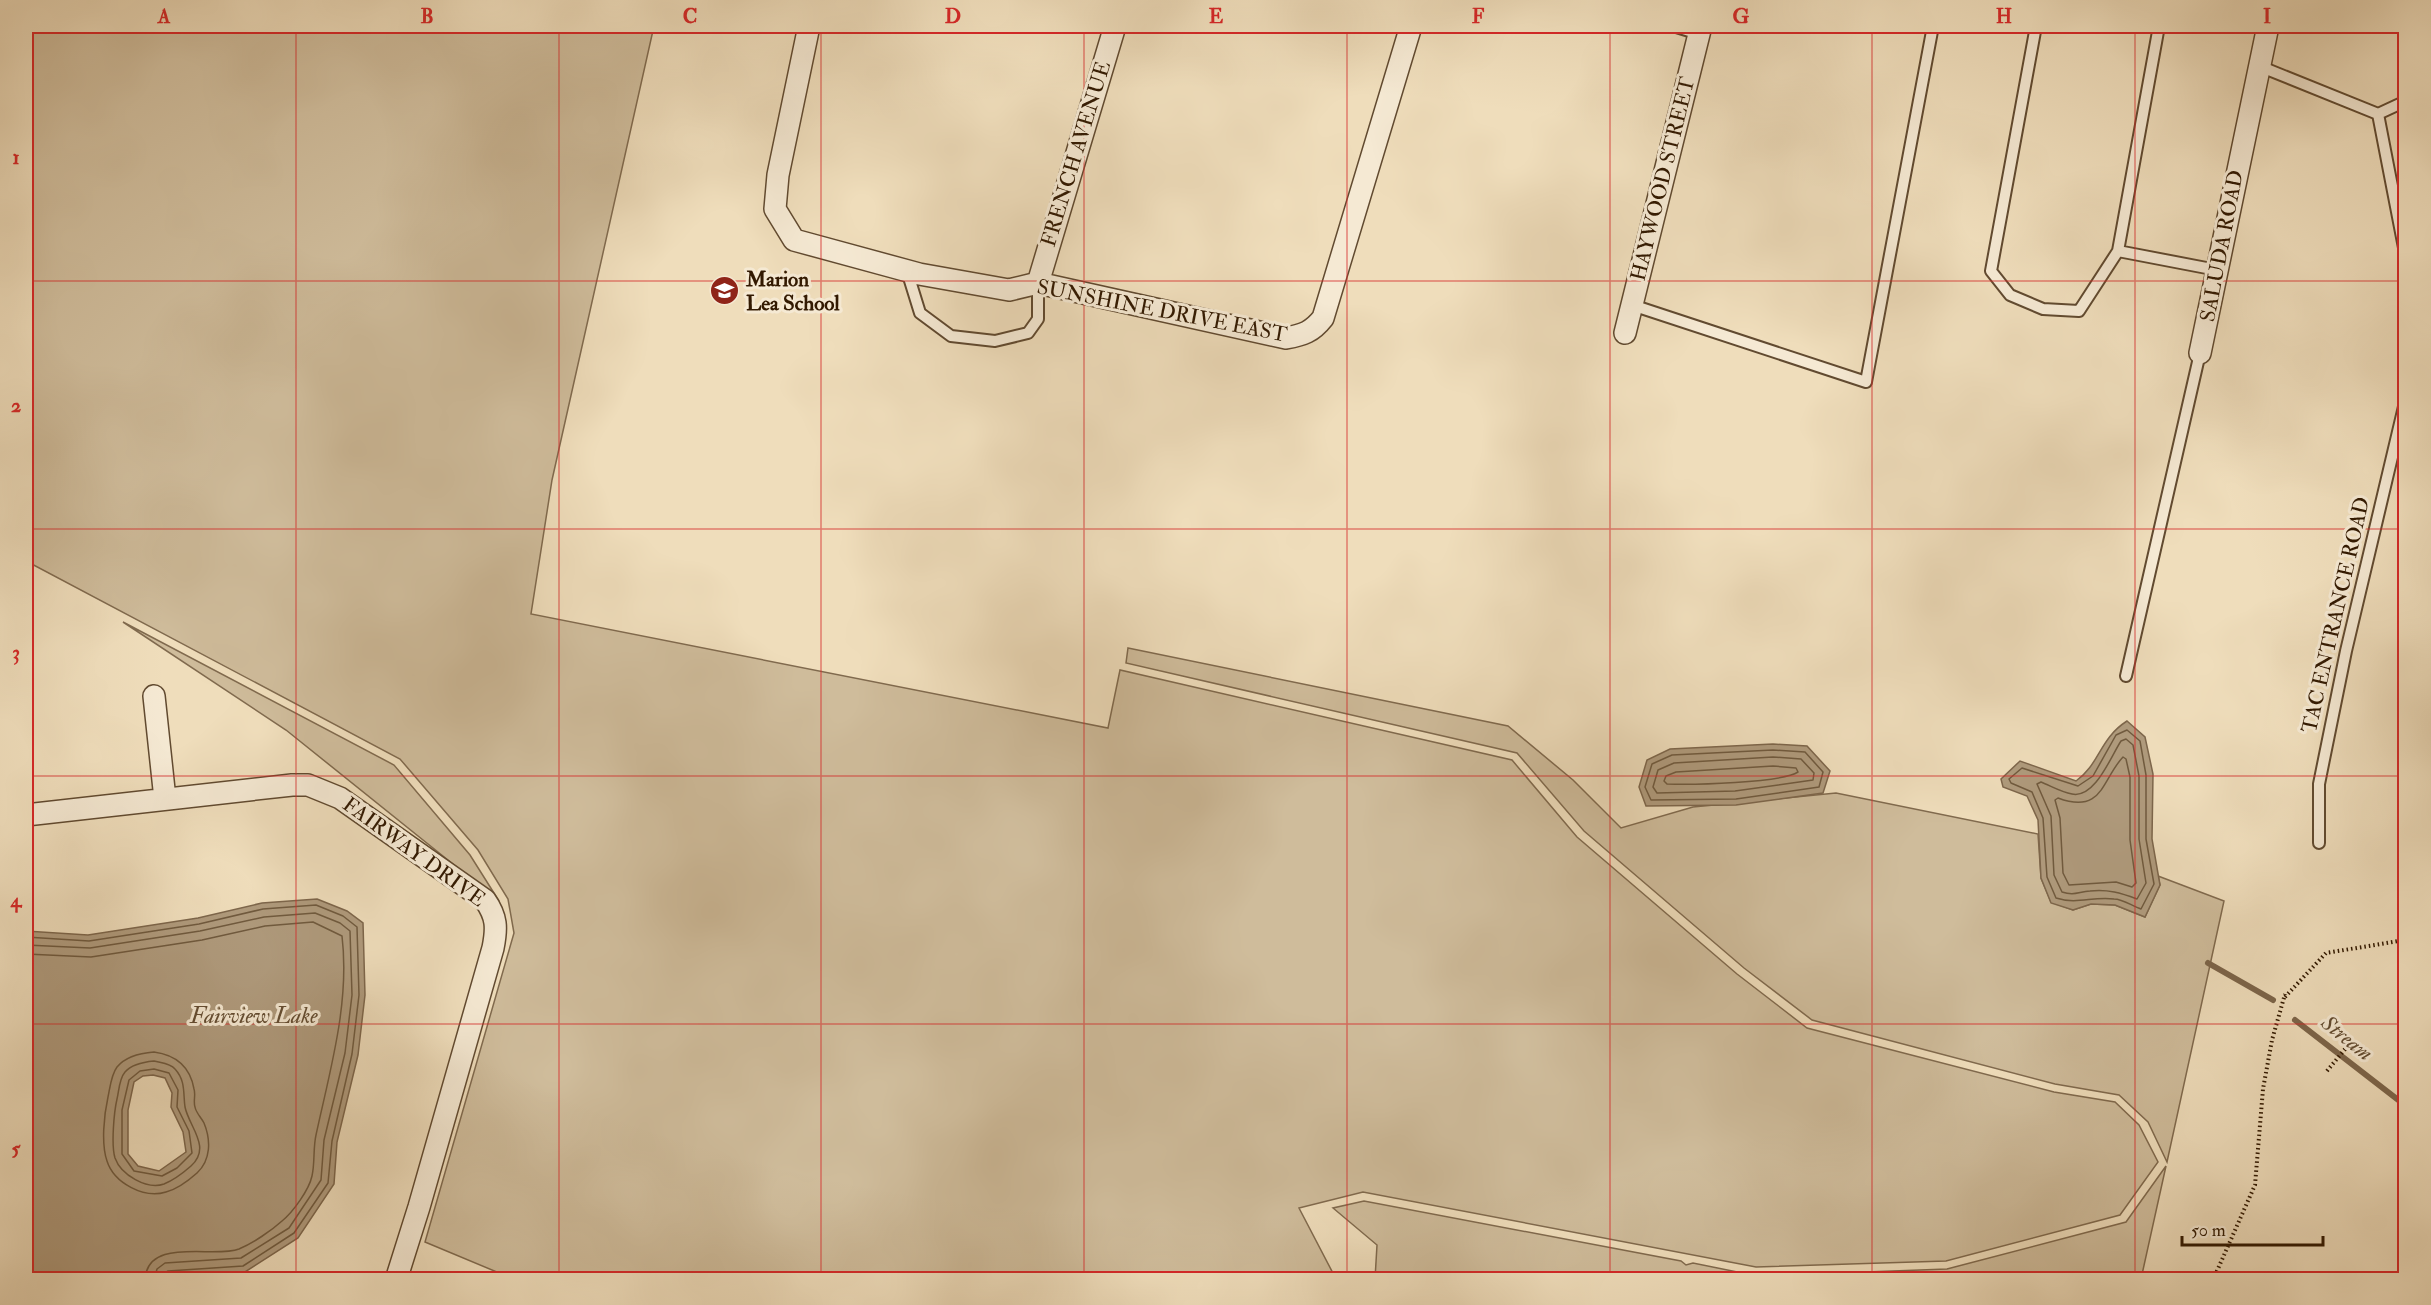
<svg xmlns="http://www.w3.org/2000/svg" width="2431" height="1305" viewBox="0 0 2431 1305" font-family="'IM FELL Double Pica',serif">
  <style>
    .green { fill: #cfbc9b; stroke: #806a4e; stroke-width: 1.5 }
    .water { fill: #af9a7c; stroke: #7d664b; stroke-width: 1.5; fill-rule: evenodd }
    .lines { fill: none; stroke-linecap: round; stroke-linejoin: round }
    .shore { stroke: #705a3e; stroke-width: 1.5 }
    .stream { stroke: #7d664b; stroke-width: 6 }
    .service-casing { stroke: #614a30; stroke-width: 14 }
    .minor-casing { stroke: #614a30; stroke-width: 24 }
    .path { stroke: #321901; stroke-width: 4; stroke-dasharray: 1.5 3; stroke-linecap: butt }
    .service { stroke: #f5e9d3; stroke-width: 10 }
    .minor { stroke: #f5e9d3; stroke-width: 21 }
    .grid { fill: none; stroke: #d62828; stroke-width: 1.5; stroke-opacity: 0.55 }
    .labels { text-anchor: middle; dominant-baseline: central; stroke-width: 6; stroke-linejoin: round; paint-order: stroke }
    .street-label { font-size: 21px; fill: #321901; stroke: #f5e9d3 }
    .poi-label { font-size: 21px; font-weight: bold; fill: #321901; stroke: #f5e9d3; text-anchor: start }
    .water-label { font-size: 22px; font-style: italic; fill: #644d32; stroke: #f5e9d3 }
    .neatline { fill: none; stroke: #d62828; stroke-width: 2 }
    .grid-label { font-size: 20px; text-anchor: middle; font-weight: bold; fill: #d62828 }
  </style>
  <rect width="100%" height="100%" fill="#efddbb"/>
  <filter id="stains"><feTurbulence type="fractalNoise" baseFrequency=".00333" numOctaves="4"/><feColorMatrix values="0 0 0 0 .2 0 0 0 0 .09 0 0 0 0 .02 0 0 0 .5 -.17"/></filter>
  <radialGradient id="worn" r=".72"><stop offset=".6" stop-color="#630" stop-opacity="0"/><stop offset="1" stop-color="#630" stop-opacity=".3"/></radialGradient>
  <path class="green" d="M26,26H654L552,480L531,614L1108,728L1120,670L1512,760L1577,837L1737,974L1807,1028L2054,1092L2115,1102L2139,1125L2158,1162L2120,1215L1946,1261L1756,1267L1363,1192L1299,1208L1336,1279L516,1280L425,1242L514,933L508,899L478,850L400,759L26,561Z
    M123,622L394,765L470,855L499,901L286,730Z
    M1128,648L1508,726L1573,780L1621,828L1693,807L1836,793L2038,834L2041,878L2051,902L2073,910L2091,904L2115,905L2145,917L2160,885L2158,876L2224,901L2167,1162L2148,1122L2119,1095L2055,1084L1812,1020L1744,968L1584,831L1517,753L1126,663Z
    M2166,1166L2141,1279H1375L1377,1245L1333,1208L1364,1201L1681,1261L1686,1265L1693,1263L1757,1276L1947,1269L2126,1222Z"/>
  <path class="water" d="M2127,721L2145,737L2153,774L2152,839L2160,885L2145,917L2115,905L2091,904L2073,910L2051,903L2041,878L2038,820L2027,796L2003,787L2001,779L2020,761L2076,781C2100,764 2099,739 2127,721Z
    M1773,744L1807,746L1830,771L1823,793L1736,805L1646,806L1639,787L1647,760L1670,749Z
    M317,899L347,911L363,923L365,995L358,1055L337,1142L334,1184L298,1238L245,1272L138,1280L26,1278V931L88,935L198,918L262,903ZM153,1075L165,1078L172,1093L171,1107L183,1132L186,1152L159,1171L138,1166L128,1154V1110L134,1082L143,1076Z"/>
  <g class="lines">
    <path class="shore" d="M2127,730L2140,741L2146,775V839L2154,884L2141,909C2132,906 2123,899 2114,899C2092,896 2078,905 2056,898L2047,877L2043,818L2032,792L2011,783L2009,779L2022,768L2078,786L2093,776L2116,735Z
      M2126,739L2133,745L2139,776V839L2146,883L2137,899C2121,893 2108,889 2090,891C2078,892 2074,896 2062,892L2054,875L2051,816L2037,784L2041,782C2051,786 2061,792 2072,794C2095,799 2111,756 2121,741Z
      M1773,750L1805,752L1823,772L1819,787L1736,799L1651,800L1645,787L1652,764L1672,755Z
      M1773,757L1801,759L1814,773L1813,780L1735,791L1657,793L1653,787L1658,770L1674,763Z
      M2123,757L2126,759L2130,777V840L2136,883L2132,887L2116,882L2069,885L2063,873L2060,818L2055,800L2058,798C2103,815 2102,779 2123,757Z
      M1773,766L1796,768L1798,772C1781,783 1691,785 1667,784L1664,781L1666,776L1676,772Z
      M26,937L89,941L199,924L263,909L316,905L343,916L357,927L359,995L352,1054L332,1141L328,1183L294,1233L243,1266L168,1271L163,1274L162,1280
      M26,945L90,948L200,931L264,917L315,913L340,923L350,931L352,995L345,1053L324,1140L321,1180L289,1228L241,1258L165,1263L157,1269L154,1280
      M26,954L91,957L202,940L265,926L313,922L342,936C350,1003 330,1070 316,1135C313,1148 315,1163 312,1176C309,1190 293,1212 282,1221C271,1231 253,1243 239,1249C214,1259 147,1236 145,1280
      M154,1052C176,1055 190,1066 194,1089C196,1095 193,1101 195,1107C196,1113 201,1117 204,1123C211,1140 211,1160 197,1173C188,1181 178,1189 166,1192C144,1199 114,1183 107,1161C101,1144 104,1115 108,1097C110,1088 111,1075 117,1067C126,1056 141,1053 154,1052Z
      M154,1061C161,1063 170,1063 175,1069C186,1081 183,1094 185,1107C189,1127 212,1147 191,1166C183,1173 174,1180 164,1184C147,1190 121,1175 115,1158C111,1145 114,1112 117,1099C119,1091 119,1079 125,1072C132,1064 143,1062 154,1061Z
      M154,1069L169,1073L178,1090L177,1107L189,1131L192,1153L177,1168L162,1176L134,1171L122,1154V1110L129,1080L140,1071Z"/>
    <path class="stream" d="M2208,963L2273,1000
      M2295,1020L2406,1106"/>
    <defs>
      <path id="service" d="M1673,26L1699,34
        M2036,26L1991,271L2010,295L2043,309L2079,311L2118,251
        M2159,26L2118,251L2217,270
        M2259,66L2378,114L2405,253L2406,292
        M2378,114L2406,101
        M907,271L920,313L951,336L995,341L1028,333L1038,319V283
        M1632,305L1866,382L1933,26
        M2126,676L2200,353
        M2319,843V784L2346,651L2406,398"/>
      <path id="minor" d="M809,26L778,175L775,209L794,240L919,274L1009,290L1038,283L1286,338C1303,335 1312,332 1323,318L1411,26
        M1038,283L1115,26
        M1625,333L1701,26
        M2200,353L2268,26
        M154,696L165,799
        M26,815L292,785H308L340,798L485,900C497,917 497,928 493,948L419,1207L396,1280"/>
    </defs>
    <use href="#service" class="service-casing"/>
    <use href="#minor" class="minor-casing"/>
    <path class="path" d="M2285,997L2326,953L2399,941
      M2327,1071L2350,1043
      M2213,1280L2255,1185L2263,1089L2272,1040L2285,994"/>
    <use href="#service" class="service"/>
    <use href="#minor" class="minor"/>
  </g>
  <path class="grid" d="M296,26V1280M559,26V1280M821,26V1280M1084,26V1280M1347,26V1280M1610,26V1280M1872,26V1280M2135,26V1280M26,281H2406M26,529H2406M26,776H2406M26,1024H2406"/>
  <defs>
    <symbol id="school-disc" viewBox="-11 -11 22 22"><circle r="9.5" fill="#8f2418" stroke="#f5e9d3"/><path d="M0-5L7-2L0 1L-7-2ZM-4 1L0 2.5L4 1V4Q0 6-4 4Z" fill="#fff"/></symbol>
  </defs>
  <g fill-rule="evenodd">
    <use href="#school-disc" x="708" y="274" width="33" height="33"/>
  </g>
  <g class="labels">
    <g class="street-label">
      <text transform="translate(1076 154) rotate(-73)">FRENCH AVENUE</text>
      <text transform="translate(1663 179) rotate(-76)">HAYWOOD STREET</text>
      <text transform="translate(2222 246) rotate(-79)">SALUDA ROAD</text>
      <text transform="translate(1162 311) rotate(11)">SUNSHINE DRIVE EAST</text>
      <text transform="translate(2336 615) rotate(-77)">TAC ENTRANCE ROAD</text>
      <text transform="translate(414 852) rotate(36)">FAIRWAY DRIVE</text>
    </g>
    <g class="poi-label">
      <text x="746" y="279">Marion<tspan x="746" dy="24">Lea School</tspan></text>
    </g>
    <g class="water-label">
      <text x="254" y="1016">Fairview Lake</text>
      <text transform="translate(2347 1038) rotate(38)">Stream</text>
    </g>
  </g>
  <rect width="2431" height="1305" fill="none" stroke="#efddbb" stroke-width="66"/>
  <path d="M2182 1236v9h141v-9" fill="none" stroke="#321901" stroke-width="3"/>
  <text x="2191" y="1236" font-size="18" fill="#321901" stroke="#f5e9d3" stroke-width="4.5" paint-order="stroke">50 m</text>
  <rect x="33" y="33" width="2365" height="1239" class="neatline"/>
  <g class="grid-label">
    <text x="164" y="23">A</text>
    <text x="427" y="23">B</text>
    <text x="690" y="23">C</text>
    <text x="953" y="23">D</text>
    <text x="1216" y="23">E</text>
    <text x="1478" y="23">F</text>
    <text x="1741" y="23">G</text>
    <text x="2004" y="23">H</text>
    <text x="2267" y="23">I</text>
    <text x="16" y="164">1</text>
    <text x="16" y="412">2</text>
    <text x="16" y="659">3</text>
    <text x="16" y="907">4</text>
    <text x="16" y="1155">5</text>
  </g>
  <rect width="100%" height="100%" filter="url(#stains)"/>
  <rect width="100%" height="100%" fill="url(#worn)"/>
</svg>
